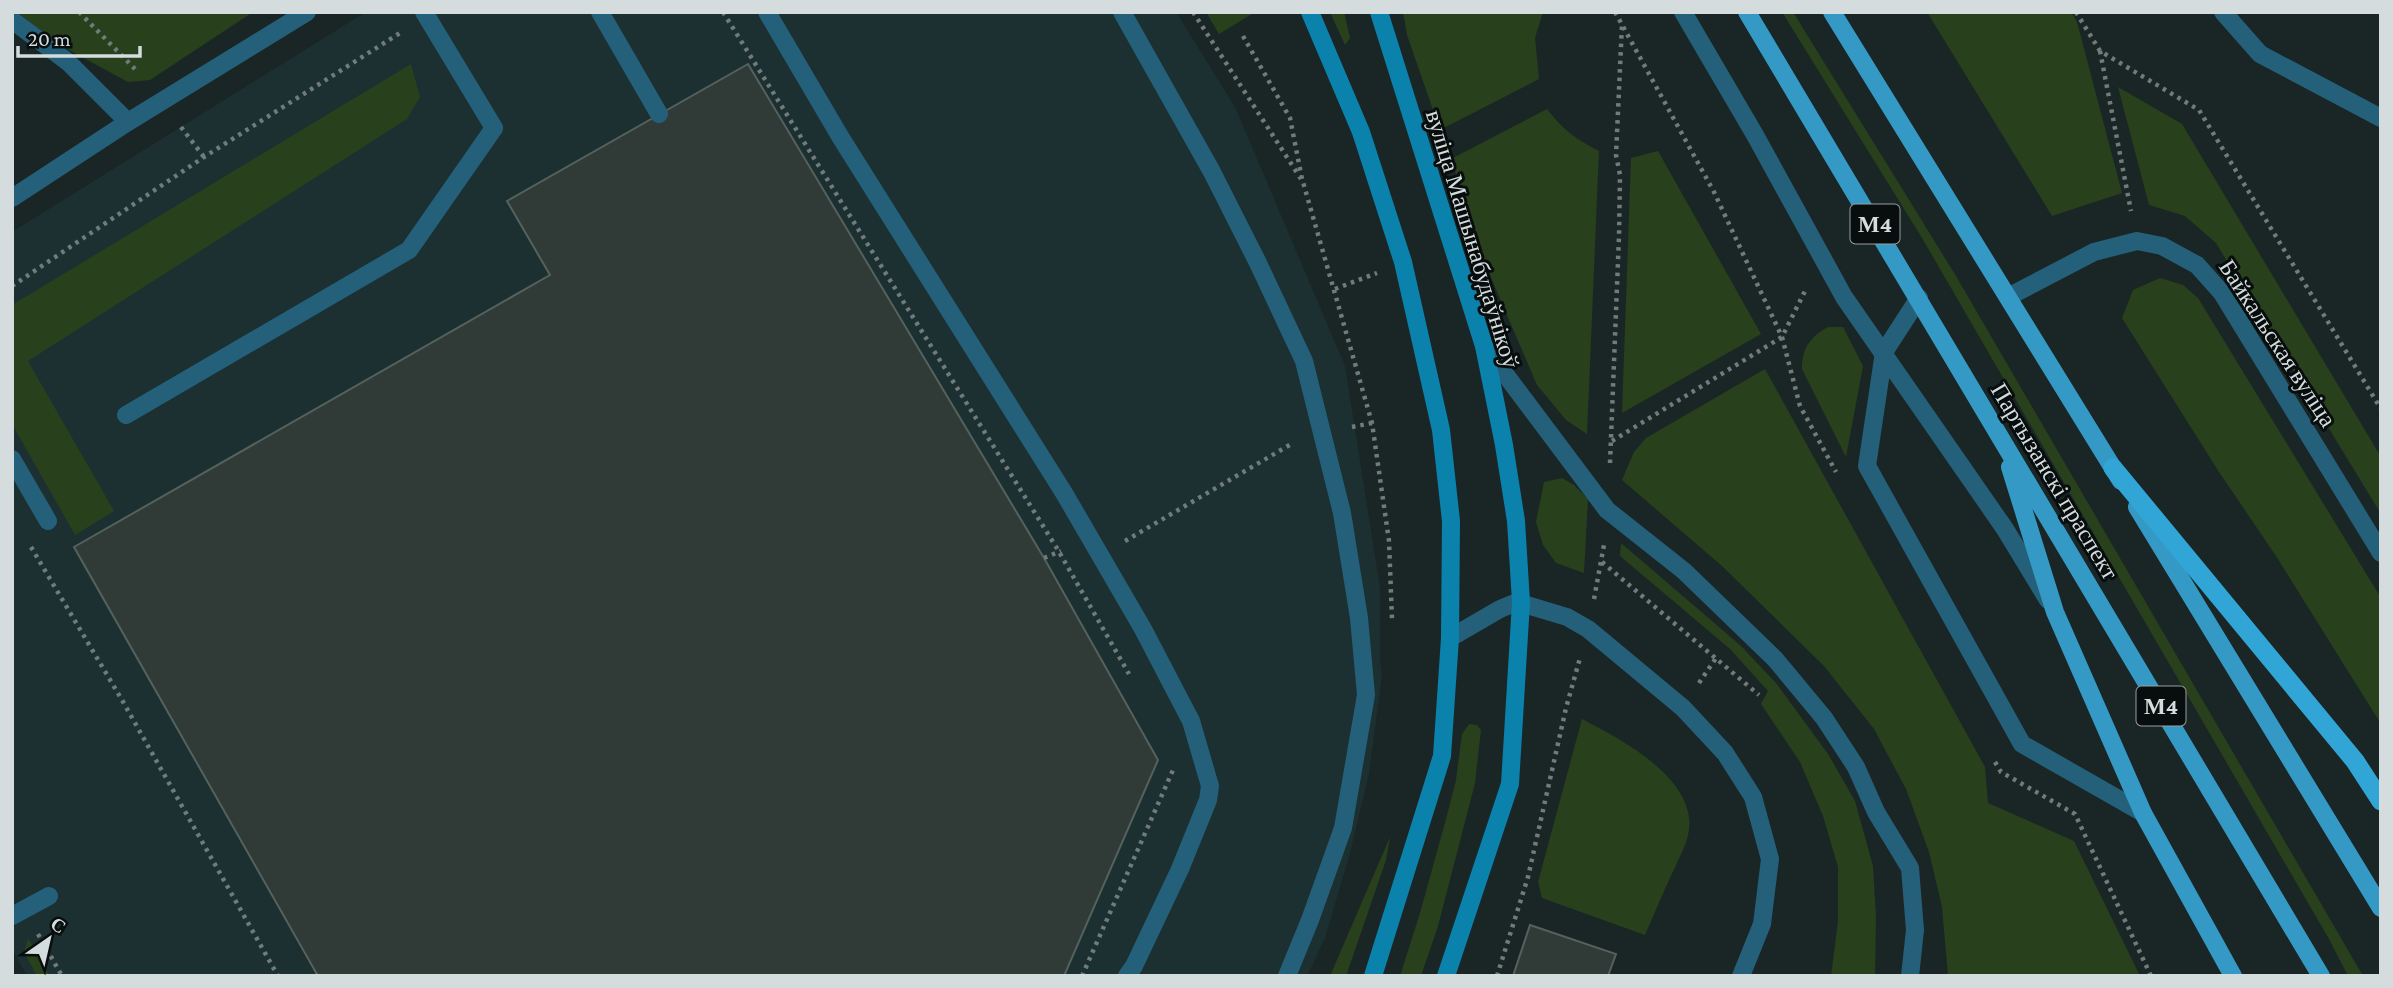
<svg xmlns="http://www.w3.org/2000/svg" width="2393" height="988" viewBox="0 0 2393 988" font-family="'Crimson Pro',serif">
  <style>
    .built { fill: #1c3031 }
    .green { fill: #28401c }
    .building { fill: #303b37; stroke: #55615c; stroke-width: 2 }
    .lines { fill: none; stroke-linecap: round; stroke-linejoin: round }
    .path { stroke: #717b7b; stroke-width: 4.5; stroke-dasharray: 3.5 5; stroke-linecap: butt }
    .service { stroke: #25607a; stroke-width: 18 }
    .minor { stroke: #25607a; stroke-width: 18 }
    .tertiary { stroke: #25607a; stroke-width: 18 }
    .secondary { stroke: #0b82ac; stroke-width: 18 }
    .primary { stroke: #349ac5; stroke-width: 18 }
    .trunk { stroke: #31a6d6; stroke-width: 19 }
    .labels { text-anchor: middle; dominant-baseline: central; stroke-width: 6; stroke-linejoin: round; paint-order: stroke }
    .shield { fill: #080e0e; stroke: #989e9f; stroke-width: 2 }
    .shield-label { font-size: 23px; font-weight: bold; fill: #d5dcdd }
    .street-label { font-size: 24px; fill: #d5dcdd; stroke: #080e0e }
  </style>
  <rect width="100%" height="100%" fill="#1a2626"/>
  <path class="built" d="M366,12H1176L1235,107L1345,366L1380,588V661L1382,674L1369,774L1350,853L1325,938L1307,976H27L12,949V232Z"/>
  <path class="green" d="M17,12H253L150,80L128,82L58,44Z
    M1206,12H1255L1219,34Z
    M1330,12H1344L1350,38L1345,45Z
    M1403,12H1543L1535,38L1539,79L1440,130L1407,35Z
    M1782,12H1793L1956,276L2363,976H2348L2329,939L1922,238Z
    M1927,12H2071L2077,22L2122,193L2052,216Z
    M411,64L420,97L407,119L28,361L114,511L75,535L12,424V305Z
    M2118,87L2182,124L2381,457V514L2216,243L2185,216L2149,205Z
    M1547,109C1562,129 1577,140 1599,151L1587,434L1566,420L1537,385L1489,273L1451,159Z
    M1658,151L1761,334L1622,413L1631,158Z
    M2160,278L2183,285L2198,298L2381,598V724L2276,556L2219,472L2122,318L2133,290Z
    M1828,327H1843L1863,366L1846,457L1802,369C1802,348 1810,337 1828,327Z
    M1765,369L1985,767L1988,803L2074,841L2140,976H1948L1942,907L1929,852L1906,789L1874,729L1824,666L1722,566L1622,480L1634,452L1646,438Z
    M1562,478L1574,485L1588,499L1584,573L1556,563L1543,545L1536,522L1544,482Z
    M1621,543L1740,645L1776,683L1828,754L1855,801L1873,866L1876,917L1875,976H1831L1838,921V867L1823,816L1800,762L1761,704L1768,691L1730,649L1620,556Z
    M1582,719C1621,739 1701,781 1688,835C1686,845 1680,856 1676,865C1665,888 1655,912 1645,935L1542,898L1538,882Z
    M1469,724L1477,725L1481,730L1475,783L1438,926L1421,976H1400L1420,913L1446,819L1456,780L1462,734Z
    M1390,837L1386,860L1346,976H1330Z
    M28,938L50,976H37L24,952Z"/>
  <path class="building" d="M748,64L1044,558L1158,760L1064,976H318L74,547L550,275L507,201Z
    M1530,925L1616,954L1608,976H1513Z"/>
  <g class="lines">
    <path class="path" d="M79,12L135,69
      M723,12L1058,550L1129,674
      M1193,12L1303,182L1372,423L1389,541L1392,619
      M1615,12L1714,192L1782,337L1800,406L1836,472
      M2076,12L2100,51L2199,110L2381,409
      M1243,36L1290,118L1302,179
      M2100,51L2131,211
      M181,127L204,157
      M12,286L204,157L400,33
      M1335,289L1377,273
      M1352,427L1372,423
      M1612,441L1782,337L1806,289
      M1610,463L1619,236L1620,175L1616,155L1622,25
      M1125,541L1293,443
      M31,547L122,700L278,976
      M1044,558L1061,551
      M1602,562L1759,695
      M1594,599L1604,545
      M1699,683L1716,658
      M1995,762L2001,772L2075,814L2151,976
      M38,934L62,976
      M316,976L318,975
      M1082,976L1173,770
      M1497,976L1528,877L1566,708L1580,658"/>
    <path class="service" d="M600,12L659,114
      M767,12L841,138L1064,493L1143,629L1191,721L1210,786L1208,800L1180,869L1134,966L1127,976
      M1122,12L1212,172L1258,263L1304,361L1342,513L1359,618L1366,695L1343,828L1310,920L1287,976
      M1683,12L1755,135L1844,297L2005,529L2048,600
      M2223,12L2260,54L2381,118
      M12,20L68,62L128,122
      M1919,298L1884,352L1867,466L2022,744L2143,813
      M1484,346L1607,510L1684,571L1775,659L1824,718L1856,767L1876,812L1910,868L1915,930L1910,976
      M126,415L409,250L494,128L424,12
      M12,459L48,521
      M1450,638L1500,609L1517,602L1567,617L1588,629L1683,708L1725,753L1753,797L1770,859L1762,924L1741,976
      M12,916L49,896"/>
    <path class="minor" d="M2008,297L2094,252L2137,241L2162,246L2197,265L2222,293L2381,553"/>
    <path class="tertiary" d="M12,198L128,122L307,12"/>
    <path class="secondary" d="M1310,12L1361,132L1403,262L1441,430L1451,521L1450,638L1442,756L1373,976
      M1379,12L1484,346L1504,445L1516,521L1521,602L1510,784L1446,976"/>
    <path class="primary" d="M1747,12L2321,976
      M1832,12L2121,481
      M2010,467L2055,612L2143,813L2233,976
      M2137,507L2381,908"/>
    <path class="trunk" d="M2113,468L2355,761L2381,801"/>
  </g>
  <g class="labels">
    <g class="shield">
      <rect x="1850.5" y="204.5" width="49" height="39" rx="5"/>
      <rect x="2136.5" y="686.5" width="49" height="39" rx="5"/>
    </g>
    <g class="shield-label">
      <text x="1875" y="224">М4</text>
      <text x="2161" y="706">М4</text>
    </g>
    <g class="street-label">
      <text transform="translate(1473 239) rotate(73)">вуліца Машынабудаўнікоў</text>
      <text transform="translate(2278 343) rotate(57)">Байкальская вуліца</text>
      <text transform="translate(2055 481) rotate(59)">Партызанскі праспект</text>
    </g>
  </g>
  <rect width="2393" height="988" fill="none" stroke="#d5dcdd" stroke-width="28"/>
  <g transform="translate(49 939) rotate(34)" stroke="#080e0e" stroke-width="5" paint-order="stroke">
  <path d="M0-5L12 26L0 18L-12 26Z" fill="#d5dcdd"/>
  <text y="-10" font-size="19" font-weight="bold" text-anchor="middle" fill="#d5dcdd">С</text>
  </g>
  <path d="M18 46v10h122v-10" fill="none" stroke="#d5dcdd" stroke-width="3.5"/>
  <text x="28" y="46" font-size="21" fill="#d5dcdd" stroke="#080e0e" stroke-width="5" paint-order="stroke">20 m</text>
</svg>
